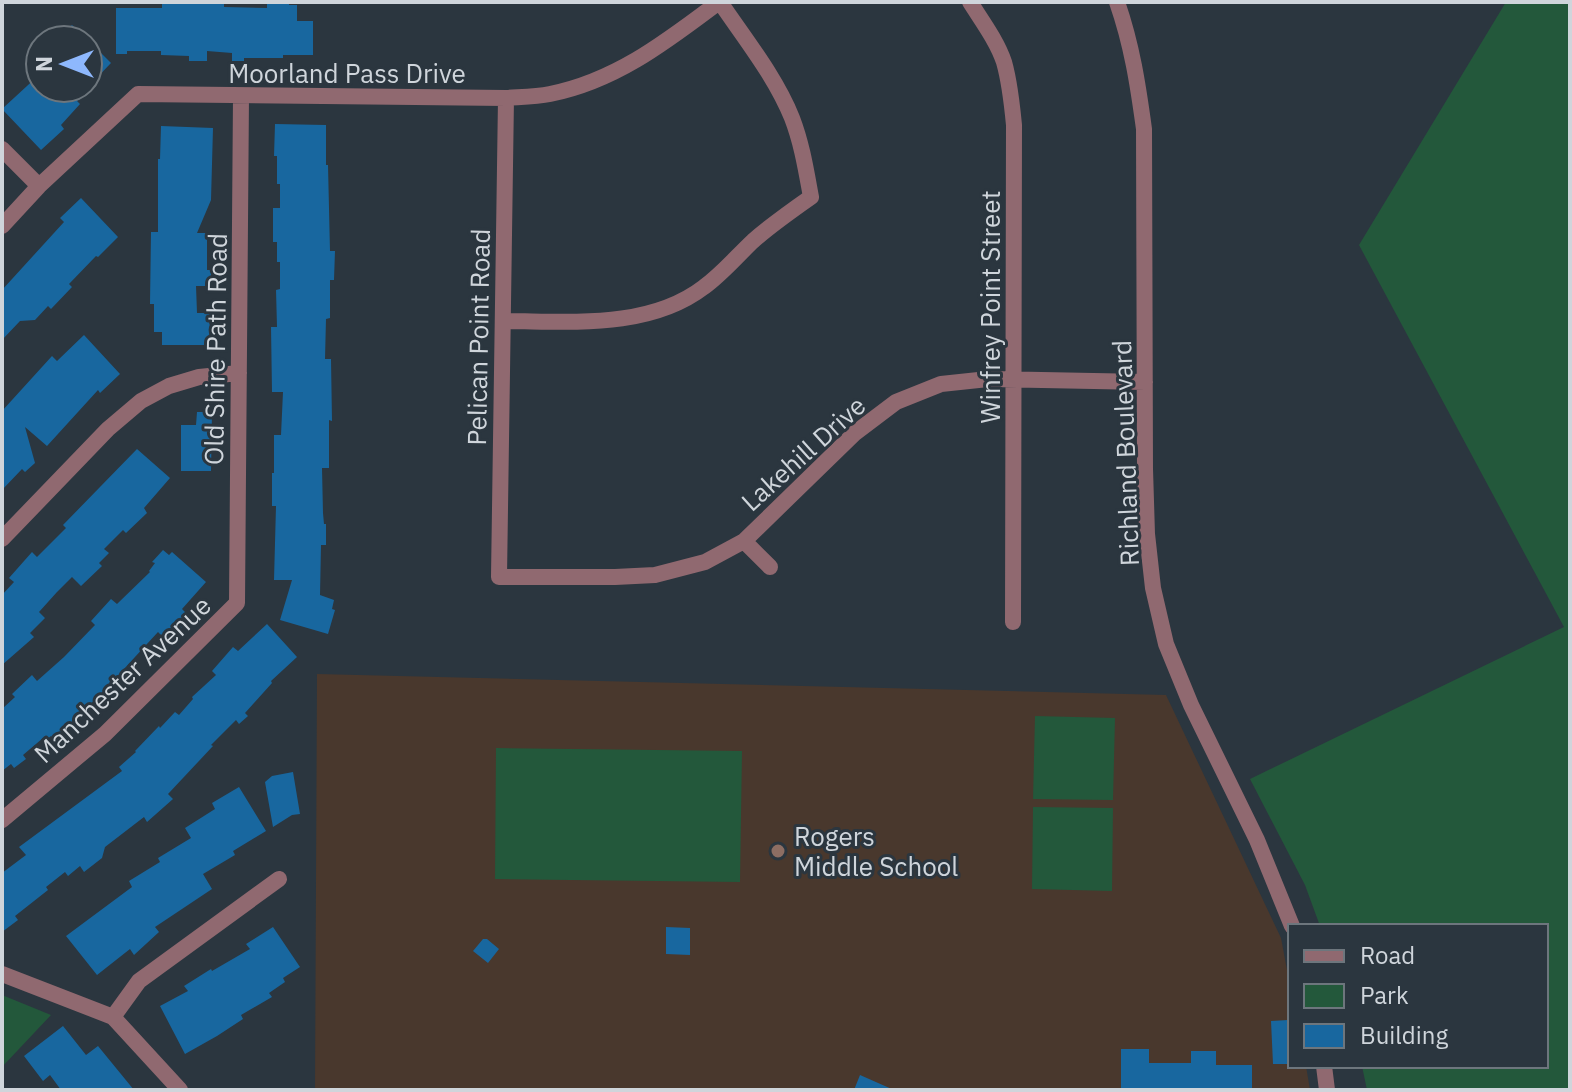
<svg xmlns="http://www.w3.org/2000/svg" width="1572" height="1092" viewBox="0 0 1572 1092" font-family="'IBM Plex Sans',sans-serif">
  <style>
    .education { fill: #49382d }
    .green { fill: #23583b }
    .building { fill: #18679f }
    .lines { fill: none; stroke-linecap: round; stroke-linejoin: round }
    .minor { stroke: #906970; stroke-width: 16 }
    .tertiary { stroke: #906970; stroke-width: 16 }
    .education-dot { fill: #8d6e63; stroke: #2b363f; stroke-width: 3 }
    .labels { text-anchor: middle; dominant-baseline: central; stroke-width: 6; stroke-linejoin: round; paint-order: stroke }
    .street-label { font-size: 26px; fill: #cfd5db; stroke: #2b363f }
    .poi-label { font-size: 26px; fill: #cfd5db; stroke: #2b363f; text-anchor: start }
  </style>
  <rect width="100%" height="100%" fill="#2b363f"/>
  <path class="education" d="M317,674L1166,695L1281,938L1290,986V1066H1306L1310,1090H315Z"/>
  <path class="green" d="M1506,2H1570V1090H1367L1362,1066H1546V926H1320L1305,885L1250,779L1564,627L1359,245Z
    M1035,716L1115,718L1113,800L1033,799Z
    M496,748L742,751L740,882L495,879Z
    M1033,807L1113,808L1112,891L1032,889Z
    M2,995L51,1015L2,1067Z"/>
  <path class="building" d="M172,2H224V7L267,8V2H289V5H297V21H313V55H283V58H244V61H232V53L207,51V61H189V56L161,55V51H127V54H116V8H162V4H172Z
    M72,25L88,40H58Z
    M88,40L111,63L88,87Z
    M40,74V88H90L77,101L80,104L61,125L64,129L41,150L2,109Z
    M275,124L326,125V165H328L330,251H335L334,280H330V318L326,319L325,359H331L332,421L329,420V468H322L323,513L324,524H326V545H321L320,595L334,600L332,609L335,610L328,634L280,620L292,580H274L276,506H272V473H274V435H281L283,392H272L271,327H277L276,290L280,289V262H277V242H273V208H280V184H277V156H274Z
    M161,126L213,128L211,200L197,233H207V270H211V286H196L197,313H210L209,345H162V332H154V304H150L151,232H158V159H160Z
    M81,198L118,237L98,257L96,256L69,284L72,287L51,309L48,306L35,320L20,321L2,340V290L64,222L60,218Z
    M84,335L120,374L100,393L98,390L47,446L25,427L35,463L25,472L22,469L2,490V411L52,356L57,361Z
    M197,412H212L211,471H181V425H196Z
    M137,449L170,478L144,508L147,513L126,533L123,530L104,549L109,553L99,563L102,566L81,586L72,577L57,592L39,612L45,618L30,633L34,637L2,665V595L14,582L9,578L32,552L37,557L66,528L63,525Z
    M163,550L169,555L172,552L206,582L182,609L187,614L177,623L182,628L168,642L158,632L100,695L54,739L51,736L46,740L43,738L23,755L26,759L14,768L11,764L2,771V709L15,697L12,694L32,675L37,681L64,657L95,625L91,621L111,599L117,604L150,572L149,571L155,563L152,562Z
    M267,624L297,657L271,681L272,683L245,713L248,716L239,724L236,720L211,745L213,746L168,794L173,799L147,822L144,817L105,847L102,858L84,872L80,866L68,876L65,872L46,887L48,890L15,916L18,920L2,932V873L26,855L19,847L122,771L119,767L136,752L135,751L159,726L160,728L175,712L179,715L193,699L192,697L216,675L212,671L233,647L238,651Z
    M293,772L300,814L292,815L273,827L265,782L272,776Z
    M239,787L266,831L233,851L235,855L203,874L212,889L155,927L159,932L134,955L130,949L97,975L66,936L132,887L129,881L160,862L158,858L191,838L185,828L215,809L212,803Z
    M273,927L300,967L283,978L285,982L269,993L272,997L241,1015L243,1019L217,1036L185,1054L160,1006L188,991L184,986L211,969L212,971L250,949L246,944Z
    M666,927L690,928V955L666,954Z
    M483,939H487L499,949L488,963L473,951Z
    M1288,1020L1290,1064H1273L1271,1021Z
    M63,1026L86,1055L98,1046L134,1090H61L50,1075L43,1081L24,1056Z
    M1121,1049H1149V1063H1191V1051H1216V1065H1252V1090H1121Z
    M860,1075L894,1090H854Z"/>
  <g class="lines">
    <path class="minor" d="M970,2C982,21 997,41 1004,62C1010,83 1012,104 1014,125L1013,622
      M1117,2C1132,45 1138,85 1144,129L1145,469L1147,534L1153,588L1166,644L1191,705L1257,840L1292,926
      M506,98L499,577H615L655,575L705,562L744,541L855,433L896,402L941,384L988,379L1145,382
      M2,149L39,186
      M2,226L39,186L138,94L506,98C520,97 536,97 550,94C616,81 667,41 719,2
      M503,321C568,321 648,330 704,287C722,274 737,256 753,241C771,225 791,211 811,197C806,170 802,144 792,118C775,76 745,39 720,2
      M2,539L108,429L141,401L169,386L199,377L239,373
      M744,541L770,567
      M2,820L105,734L237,603L241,96
      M113,1017L139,981L279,879
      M1324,1066L1327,1090"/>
    <path class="tertiary" d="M2,974L113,1017L180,1090"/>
  </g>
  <circle class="education-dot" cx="778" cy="851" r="8"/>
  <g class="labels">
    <g class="street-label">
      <text x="347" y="73">Moorland Pass Drive</text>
      <text transform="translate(990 307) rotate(-90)">Winfrey Point Street</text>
      <text transform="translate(478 337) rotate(-89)">Pelican Point Road</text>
      <text transform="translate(215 349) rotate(-89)">Old Shire Path Road</text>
      <text transform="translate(803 453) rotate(-42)">Lakehill Drive</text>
      <text transform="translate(1125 453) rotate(-92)">Richland Boulevard</text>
      <text transform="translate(122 679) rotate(-43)">Manchester Avenue</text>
    </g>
    <g class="poi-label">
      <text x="794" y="836">Rogers<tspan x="794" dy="30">Middle School</tspan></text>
    </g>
  </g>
  <rect width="1572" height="1092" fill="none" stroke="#cfd5db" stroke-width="8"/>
  <rect x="1288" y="924" width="260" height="144" fill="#2b363f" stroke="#6d767d" stroke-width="2"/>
  <rect x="1304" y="950" width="40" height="12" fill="#906970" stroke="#6d767d" stroke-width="2"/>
  <text x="1360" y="964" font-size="24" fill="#cfd5db">Road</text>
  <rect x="1304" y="984" width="40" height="24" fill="#23583b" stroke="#6d767d" stroke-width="2"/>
  <text x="1360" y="1004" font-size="24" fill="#cfd5db">Park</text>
  <rect x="1304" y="1024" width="40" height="24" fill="#18679f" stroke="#6d767d" stroke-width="2"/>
  <text x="1360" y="1044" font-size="24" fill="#cfd5db">Building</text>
  <g transform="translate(64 64) rotate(270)"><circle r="38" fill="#2b363f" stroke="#6d767d" stroke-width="2"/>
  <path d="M0-6L14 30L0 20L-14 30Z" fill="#8eb8fd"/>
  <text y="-12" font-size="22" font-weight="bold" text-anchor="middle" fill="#cfd5db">N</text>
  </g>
</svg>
